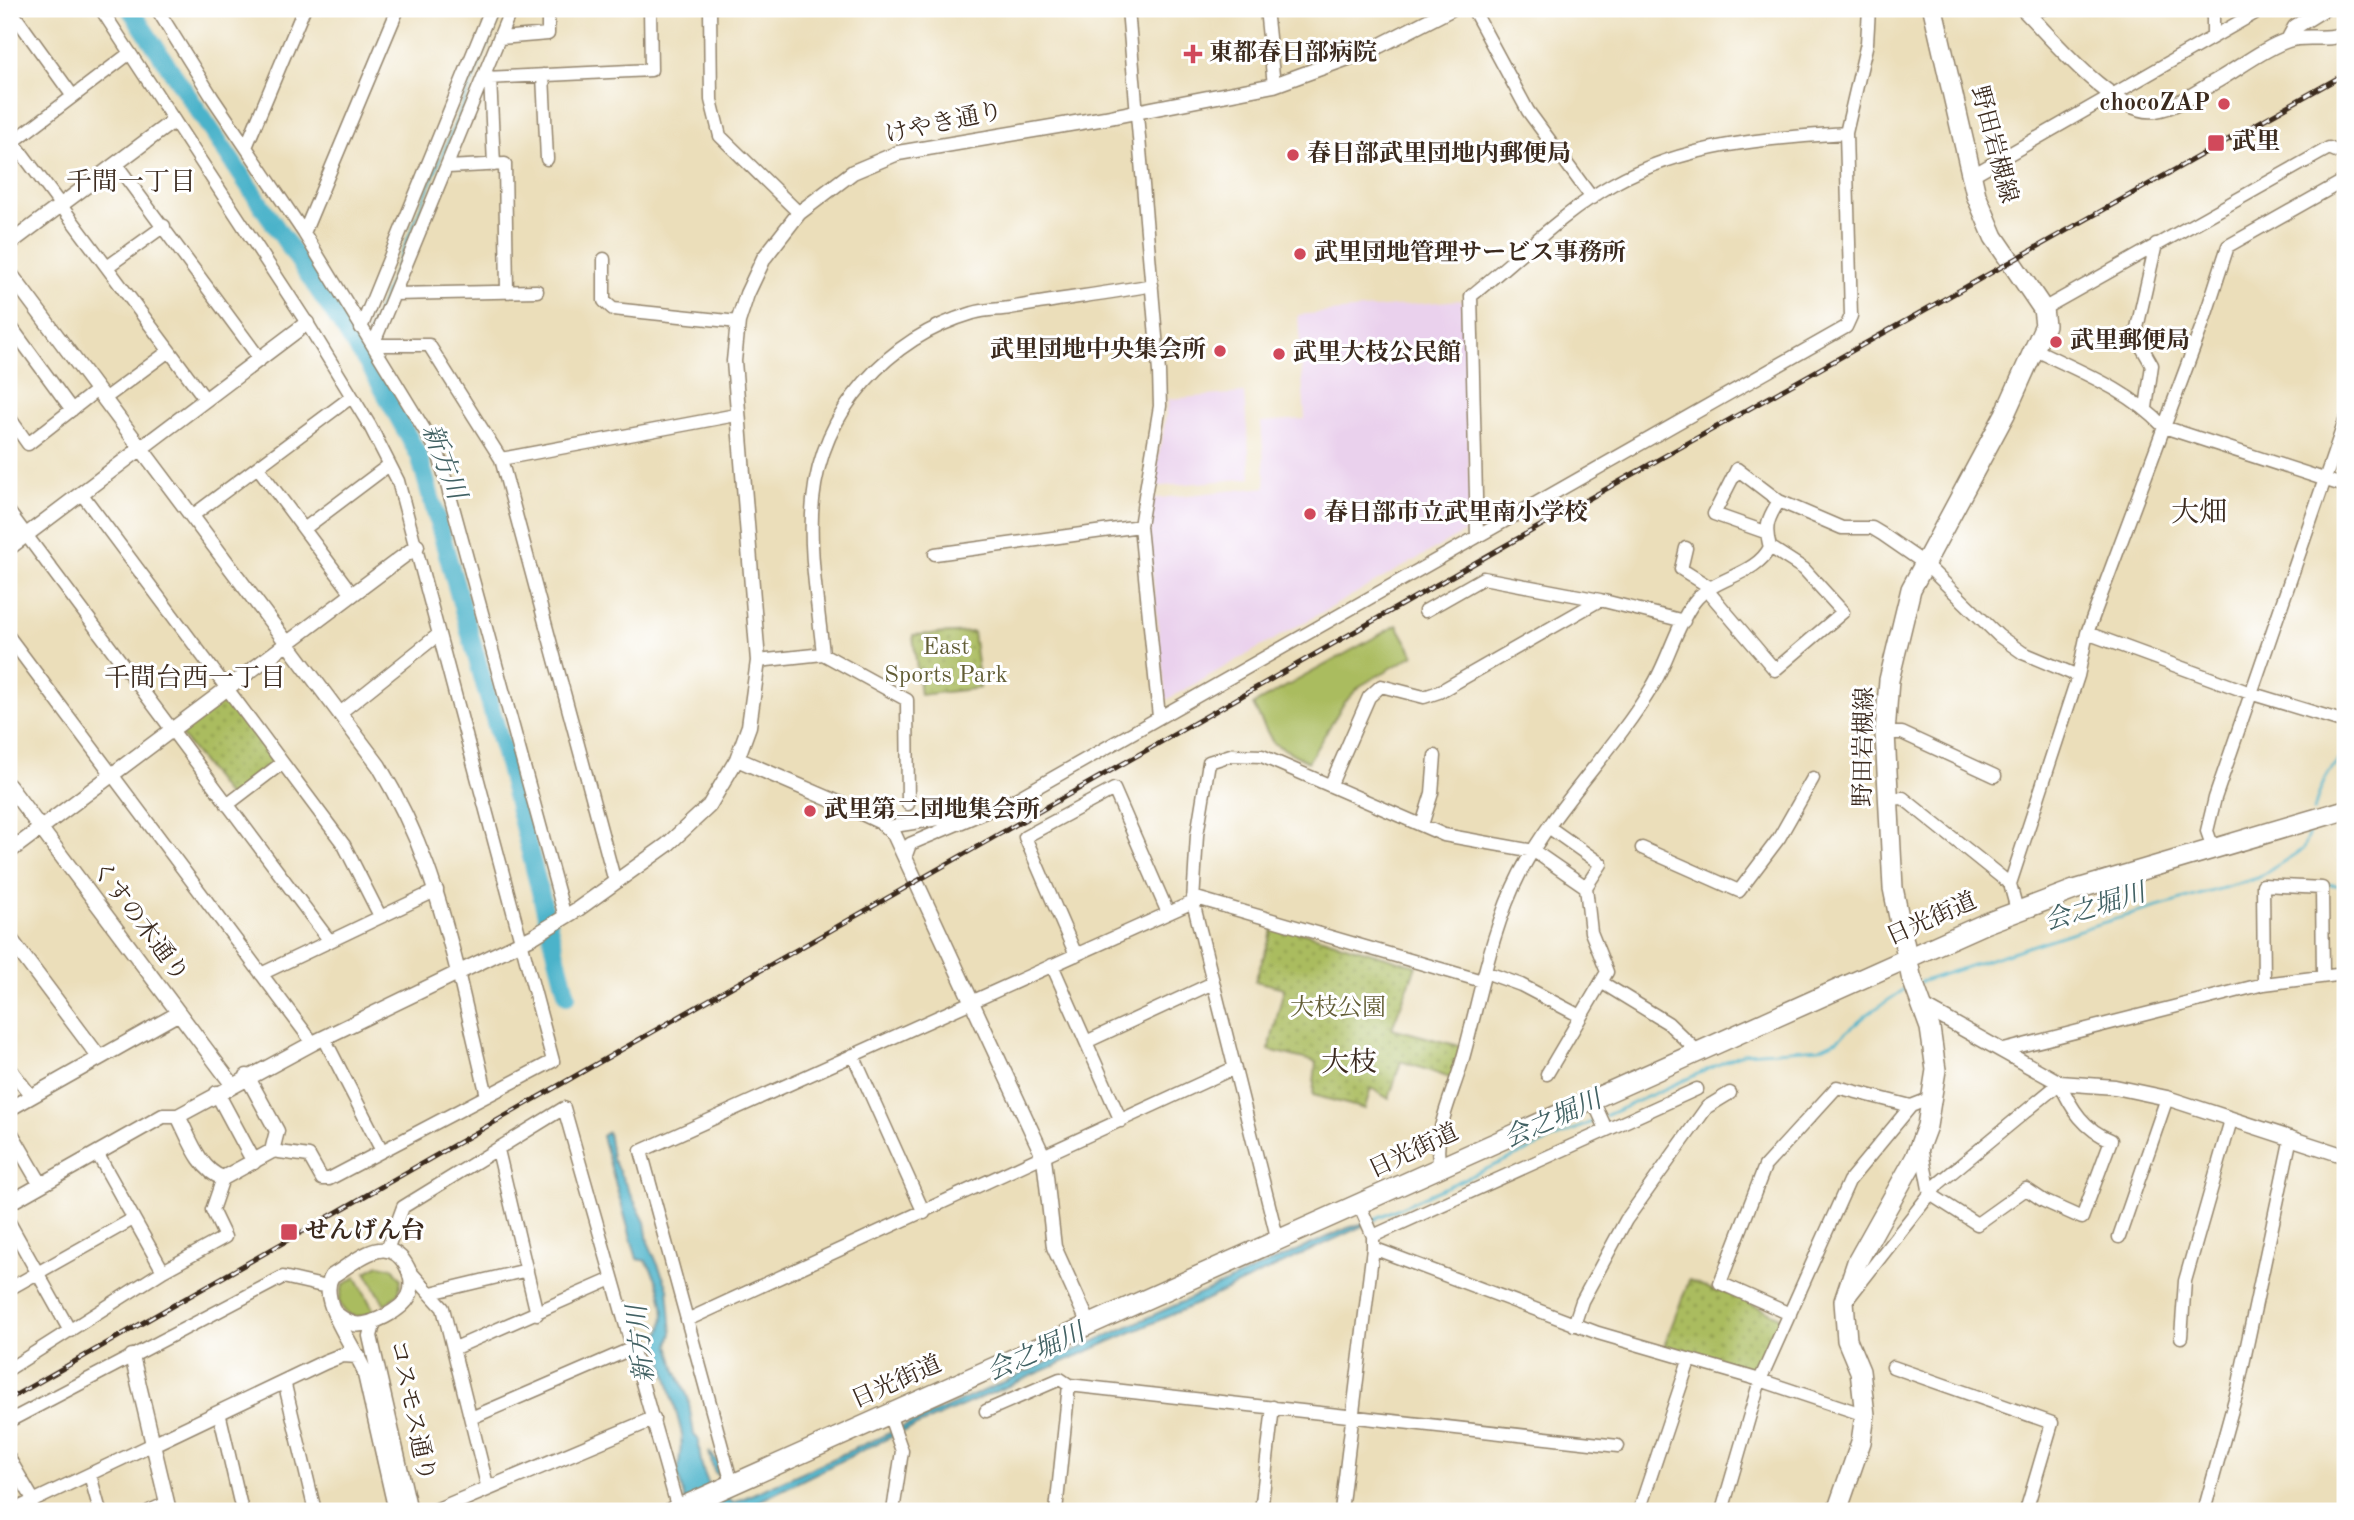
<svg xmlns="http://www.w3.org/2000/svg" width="2354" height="1520" viewBox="0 0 2354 1520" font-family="'Old Standard TT','Noto Serif JP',serif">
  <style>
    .built { fill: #ead1ed }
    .green { fill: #aabc5f; stroke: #72733e; stroke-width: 2 }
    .park { fill: url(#park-dots); stroke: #72733e; stroke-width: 2 }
    .water { fill: #4bb3ca; stroke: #436e74; stroke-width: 2 }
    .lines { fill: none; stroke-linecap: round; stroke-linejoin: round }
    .stream { stroke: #4bb3ca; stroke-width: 2.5 }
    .river { stroke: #4bb3ca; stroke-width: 18 }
    .minor-casing { stroke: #93846c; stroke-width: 15 }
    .tertiary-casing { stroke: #93846c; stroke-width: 17 }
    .primary-casing { stroke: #93846c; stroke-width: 22 }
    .trunk-casing { stroke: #93846c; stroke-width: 22 }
    .minor { stroke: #fff; stroke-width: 12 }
    .tertiary { stroke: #fff; stroke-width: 14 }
    .primary { stroke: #fff; stroke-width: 19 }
    .trunk { stroke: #fff; stroke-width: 19 }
    .rail-casing { stroke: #3b2a1e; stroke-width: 5 }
    .rail { stroke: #fff; stroke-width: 2.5; stroke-dasharray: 8; stroke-linecap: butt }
    .poi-dot { fill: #d1495b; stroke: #fff; stroke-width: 2.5 }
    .labels { text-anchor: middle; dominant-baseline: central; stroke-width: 6; stroke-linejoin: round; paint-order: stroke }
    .poi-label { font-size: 24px; font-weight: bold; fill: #3b2a1e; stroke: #fff; text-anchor: start }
    .street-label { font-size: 24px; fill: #3b2a1e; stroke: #fff }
    .park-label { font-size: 24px; fill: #625d35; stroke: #fff }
    .neighbourhood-label { font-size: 26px; fill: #3b2a1e; stroke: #fff }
    .water-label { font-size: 26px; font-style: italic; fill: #416163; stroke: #fff }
    .quarter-label { font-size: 28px; fill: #3b2a1e; stroke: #fff }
  </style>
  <defs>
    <pattern id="park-dots" width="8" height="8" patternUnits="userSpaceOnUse" patternTransform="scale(1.75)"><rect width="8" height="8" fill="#aabc5f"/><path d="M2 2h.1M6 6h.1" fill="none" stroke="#8c994e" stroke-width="1.8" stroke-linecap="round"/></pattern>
  </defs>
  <rect width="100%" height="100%" fill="#fff"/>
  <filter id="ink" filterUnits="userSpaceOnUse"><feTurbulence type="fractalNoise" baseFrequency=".0143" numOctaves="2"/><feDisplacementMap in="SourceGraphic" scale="14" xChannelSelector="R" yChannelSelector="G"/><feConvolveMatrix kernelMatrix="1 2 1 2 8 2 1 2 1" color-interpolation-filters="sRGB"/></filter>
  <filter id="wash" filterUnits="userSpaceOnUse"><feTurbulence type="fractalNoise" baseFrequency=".00686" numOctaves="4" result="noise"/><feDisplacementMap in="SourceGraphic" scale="28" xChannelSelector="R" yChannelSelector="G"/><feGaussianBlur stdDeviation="1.57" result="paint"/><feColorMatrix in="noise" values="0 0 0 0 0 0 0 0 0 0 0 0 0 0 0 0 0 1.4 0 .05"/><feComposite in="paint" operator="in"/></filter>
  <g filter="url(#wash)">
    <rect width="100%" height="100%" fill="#ebdeba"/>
    <path class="built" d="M1460,300L1465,303L1470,529L1166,700L1148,533L1150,499L1266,487L1261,422L1305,419L1298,315Z
      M1244,393L1251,478L1153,487L1169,399Z"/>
    <path class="green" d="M1397,625L1414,655L1360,686L1344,703L1308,762L1273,743L1253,705Z
      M379,1265L393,1268L401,1279L399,1293L385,1305L366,1272Z
      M356,1277L374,1311C359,1320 345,1319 339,1301L343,1285Z"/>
    <path class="park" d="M973,632L980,688L920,695L913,635Z
      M227,695L278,763L230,799L179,732Z
      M1275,924L1416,966L1392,1028L1463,1047L1453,1079L1401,1061L1389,1099L1371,1088L1365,1109L1313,1095L1316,1062L1269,1050L1284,988L1255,981Z
      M1689,1280L1717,1292L1720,1289L1778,1316L1781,1322L1760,1371L1753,1374L1663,1349Z"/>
    <path class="water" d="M608,1132L612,1158L645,1222L648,1242L668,1288L672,1333L669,1345L676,1371L688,1397L694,1435L699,1440C699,1466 706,1482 720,1503L718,1475L714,1471L709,1452L718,1462L729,1500L733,1503L1348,1228L1377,1219L1203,1301L875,1444L739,1511H688L678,1475L682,1434L657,1338C672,1319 659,1279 646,1261L637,1259L602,1136Z"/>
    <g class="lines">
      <path class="stream" d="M369,333L502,9
        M361,358L366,342
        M2314,811C2319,789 2329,768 2345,753
        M2326,884L2345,886
        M1920,982L2095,925L2258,878L2303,849L2311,827
        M1605,1116L1744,1053L1820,1048L1837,1040L1869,1013L1908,987
        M1372,1220L1596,1120"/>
      <path class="river" d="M130,9L375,375L419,456L507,764L567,996"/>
    </g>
  </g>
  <g filter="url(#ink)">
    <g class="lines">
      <defs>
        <path id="minor" d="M10,9L72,95
          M101,9L307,323L370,426L398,481L553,1061L329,1179H322L309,1156L272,1151
          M157,9L212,97L304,233L438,452L565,917
          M710,9L711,100L720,136L799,213
          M1128,9L1159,372L1160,406L1140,526L1159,717
          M1266,9L1274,85
          M1473,9L1528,111L1592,198
          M2213,9V37
          M2027,12L2043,9
          M500,38L548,34V9
          M543,75L547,159
          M490,77L494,165
          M485,78L651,70L650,9
          M9,136L206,400
          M13,142L130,53
          M246,147L304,9
          M116,164L260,359
          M448,167L505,164L507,291
          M1971,176L2262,9
          M304,233L398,9
          M604,259V301L613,309L738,322
          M107,267L164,226
          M394,294L537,291
          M2043,309L2329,148L2345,155
          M9,324L72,410
          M361,328L491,9
          M373,345H429L501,459L615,882
          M373,345L511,9
          M2036,350C2081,372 2129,390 2164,427L2345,486
          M104,399L169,351
          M2146,408L2152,365L2140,344L2137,328L2156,244
          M9,417L28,444L97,390
          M501,459L736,415
          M259,469L353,595
          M81,493L344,845L380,916
          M9,512L329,940
          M192,516L350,398
          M304,529L389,465
          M1765,532L1714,514L1737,469L1779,501L1842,528H1872L1882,534L1924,563L1999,636L2023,653L2078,676
          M1477,536L1471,296C1517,259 1562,213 1613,184C1684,144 1767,138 1846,133
          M1686,548L1681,569L1711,588
          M935,554L1140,526
          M1707,590L1775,670L1843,612L1804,569L1770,547
          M1425,611L1483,578L1600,600
          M2087,633L2253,694L2345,722
          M9,637L313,1043
          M823,654C818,603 808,550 813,500C822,410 888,338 973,313C985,309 998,310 1010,308C1057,299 1105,294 1152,285
          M758,661L823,654L907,700L908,804
          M340,713L439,634
          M1885,733H1902L1995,776
          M1331,784L1369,697L1381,686L1424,697L1439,692L1600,600L1684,621
          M1888,799L1903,798L2010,884
          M227,805L282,763
          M1422,825L1432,793L1435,756
          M888,827L970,814
          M1550,828L1601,864L1586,887
          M1642,848L1739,891L1779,838L1813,778
          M2213,848L2207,831L2215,798L2345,421
          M905,858L910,844L1016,799L1846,327L1851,316L1846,133L1867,43L1869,9
          M1193,897L1482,981
          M2017,910L2010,884L2078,676L2087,633L2203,323L2228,246L2345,180
          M1076,955L1025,837L1114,789L1168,913
          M1052,965L1121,1121
          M458,972L487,1096
          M1485,972L1521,985L1580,1016
          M261,974L437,890
          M1601,982L1668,1023L1697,1051
          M2264,984L2263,885L2322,888L2323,975
          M324,1038L382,1151
          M1086,1042L1213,983
          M2004,1050L2264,984L2345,974
          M853,1055L924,1213
          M9,1067L31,1096
          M1592,1098L1606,1129
          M498,1150L537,1314
          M97,1153L163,1271
          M1440,1167C1432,1135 1452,1096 1461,1065C1479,1003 1490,931 1520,873C1555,806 1613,752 1652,687C1668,661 1675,628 1694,602C1713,577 1756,576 1770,547C1764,527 1768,518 1779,501
          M9,1222L70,1331
          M1373,1236L1697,1089
          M2119,1237L2167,1098
          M1278,1241L1193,902L1197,835L1209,762L1231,755L1262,756L1444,835L1534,851L1586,887L1591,932L1607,972L1547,1074
          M1373,1248L1598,1333L1760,1380L1865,1415
          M387,1250L403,1207L564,1108L678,1509
          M408,1269L443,1308L488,1489
          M9,1289L133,1219
          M431,1293L527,1270
          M1850,1296L1930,1194L1939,1183L2060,1083C2071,1109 2085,1130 2111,1140L2082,1218L2044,1201L2026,1189L1977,1224L1930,1194L1921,1147
          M1790,1314L1720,1283L1765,1166L1837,1087L1911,1106
          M687,1320L1234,1068
          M1574,1325L1582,1301L1626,1220L1707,1107L1730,1093
          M2181,1337L2185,1281L2231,1120
          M455,1348L612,1279
          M1893,1367L2052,1423L2026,1511
          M9,1369L163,1271L225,1237L212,1210L223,1178
          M284,1381L315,1511
          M986,1411L1060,1379L1069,1385L1618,1446
          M219,1412L242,1511
          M889,1414L902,1451L893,1511
          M471,1418L633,1348
          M9,1421L283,1277L327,1287
          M9,1458L34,1501
          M90,1475L100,1511
          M732,1484L641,1151L1193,902
          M12,1511L153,1444
          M149,1511L167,1503
          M1056,1511L1069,1385
          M1261,1511L1273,1407
          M1341,1511L1373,1248V1236L1359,1204
          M1639,1511L1689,1361
          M1722,1511L1760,1380L1849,1181L1911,1106L1934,1097
          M2204,1511L2238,1388L2291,1137"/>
        <path id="tertiary" d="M2023,9C2051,37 2115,116 2155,110C2178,107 2198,91 2218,80C2239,68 2264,48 2288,40C2306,34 2328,42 2345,33
          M2288,40L2295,27L2324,9
          M9,244L173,121
          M9,272L379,766C421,836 438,894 458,972
          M9,548L307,323
          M737,759L864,814L881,822L894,834L1044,1158L1054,1247L1089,1324
          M9,786L232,1084
          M9,852L417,546
          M9,937L99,1057
          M1924,1007L2060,1083L2115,1087L2167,1098L2345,1156
          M217,1093L254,1162
          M9,1109L179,1013
          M178,1116C189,1137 199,1170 223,1178L272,1151L277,1131L247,1076
          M9,1130L41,1185
          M9,1203L163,1116H178L313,1043L534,936L578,909L667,845L709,806L737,759L749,726L758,661L734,361L738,322L747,294L764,258L799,213L853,172L898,153L1105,118L1274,85L1373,49L1451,9
          M335,1313C340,1317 347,1322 354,1324C370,1327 402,1310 409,1296C418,1277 401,1246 379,1250C364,1252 346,1268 332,1276C317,1299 354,1346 364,1370L396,1511
          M374,1321L370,1336L410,1511
          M132,1356L169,1511
          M153,1444L325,1362L343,1355L358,1356
          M435,1511L653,1419"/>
        <path id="primary" d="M1837,1511L1861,1442L1865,1415L1860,1371L1847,1340L1844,1301L1857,1262L1915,1158L1927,1126L1936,1070L1930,1028L1911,976L1893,888L1885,733L1889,680L1911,589L2005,414L2045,325L2043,309L1994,237L1976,195L1933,9"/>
        <path id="trunk" d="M673,1511L1984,924L2074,890L2345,810"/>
      </defs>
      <use href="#minor" class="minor-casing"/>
      <use href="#tertiary" class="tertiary-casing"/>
      <use href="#primary" class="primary-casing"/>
      <use href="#trunk" class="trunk-casing"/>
      <use href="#minor" class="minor"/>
      <use href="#tertiary" class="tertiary"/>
      <use href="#primary" class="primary"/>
      <use href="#trunk" class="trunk"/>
      <defs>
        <path id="rail" d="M9,1399L1501,548L2345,74"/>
      </defs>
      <use href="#rail" class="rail-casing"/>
      <use href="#rail" class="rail"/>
    </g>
  </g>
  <g class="poi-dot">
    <path d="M1189.5 43.5h7v7h7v7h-7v7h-7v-7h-7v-7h7z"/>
    <circle cx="2224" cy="104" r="7"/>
    <rect x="2207" y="134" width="18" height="18" rx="3.5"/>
    <circle cx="1293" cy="155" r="7"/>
    <circle cx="1300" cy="254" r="7"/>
    <circle cx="2056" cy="342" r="7"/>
    <circle cx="1220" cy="351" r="7"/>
    <circle cx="1279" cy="354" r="7"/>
    <circle cx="1310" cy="514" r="7"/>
    <circle cx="810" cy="811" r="7"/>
    <rect x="280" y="1223" width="18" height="18" rx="3.5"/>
  </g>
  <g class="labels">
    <g class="poi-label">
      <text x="1209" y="54">東都春日部病院</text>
      <text x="2210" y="104" text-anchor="end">chocoZAP</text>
      <text x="2232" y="143">武里</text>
      <text x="1307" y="155">春日部武里団地内郵便局</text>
      <text x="1314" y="254">武里団地管理サービス事務所</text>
      <text x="2070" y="342">武里郵便局</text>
      <text x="1206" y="351" text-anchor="end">武里団地中央集会所</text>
      <text x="1293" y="354">武里大枝公民館</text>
      <text x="1324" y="514">春日部市立武里南小学校</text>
      <text x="824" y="811">武里第二団地集会所</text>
      <text x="305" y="1232">せんげん台</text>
    </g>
    <g class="street-label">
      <text transform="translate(944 124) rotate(-12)">けやき通り</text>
      <text transform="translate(1993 145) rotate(75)">野田岩槻線</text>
      <text transform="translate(1865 747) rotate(-89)">野田岩槻線</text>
      <text transform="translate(1932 920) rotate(-24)">日光街道</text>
      <text transform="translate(139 922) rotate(53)">くすの木通り</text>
      <text transform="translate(1414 1152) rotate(-25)">日光街道</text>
      <text transform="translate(897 1383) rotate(-24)">日光街道</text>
      <text transform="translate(411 1411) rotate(78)">コスモス通り</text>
    </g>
    <g class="park-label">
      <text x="946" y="648">East<tspan x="946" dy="28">Sports Park</tspan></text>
      <text x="1338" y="1009">大枝公園</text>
    </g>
    <g class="neighbourhood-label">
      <text x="131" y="183">千間一丁目</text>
      <text x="195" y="679">千間台西一丁目</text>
    </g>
    <g class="water-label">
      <text transform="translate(443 462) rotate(69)">新方川</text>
      <text transform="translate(2095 908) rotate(-17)">会之堀川</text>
      <text transform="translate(1553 1120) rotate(-24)">会之堀川</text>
      <text transform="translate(642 1344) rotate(-96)">新方川</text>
      <text transform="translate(1036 1353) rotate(-24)">会之堀川</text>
    </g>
    <g class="quarter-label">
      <text x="2199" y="514">大畑</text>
      <text x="1349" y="1064">大枝</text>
    </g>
  </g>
  <rect width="2354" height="1520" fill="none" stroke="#fff" stroke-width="35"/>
</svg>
